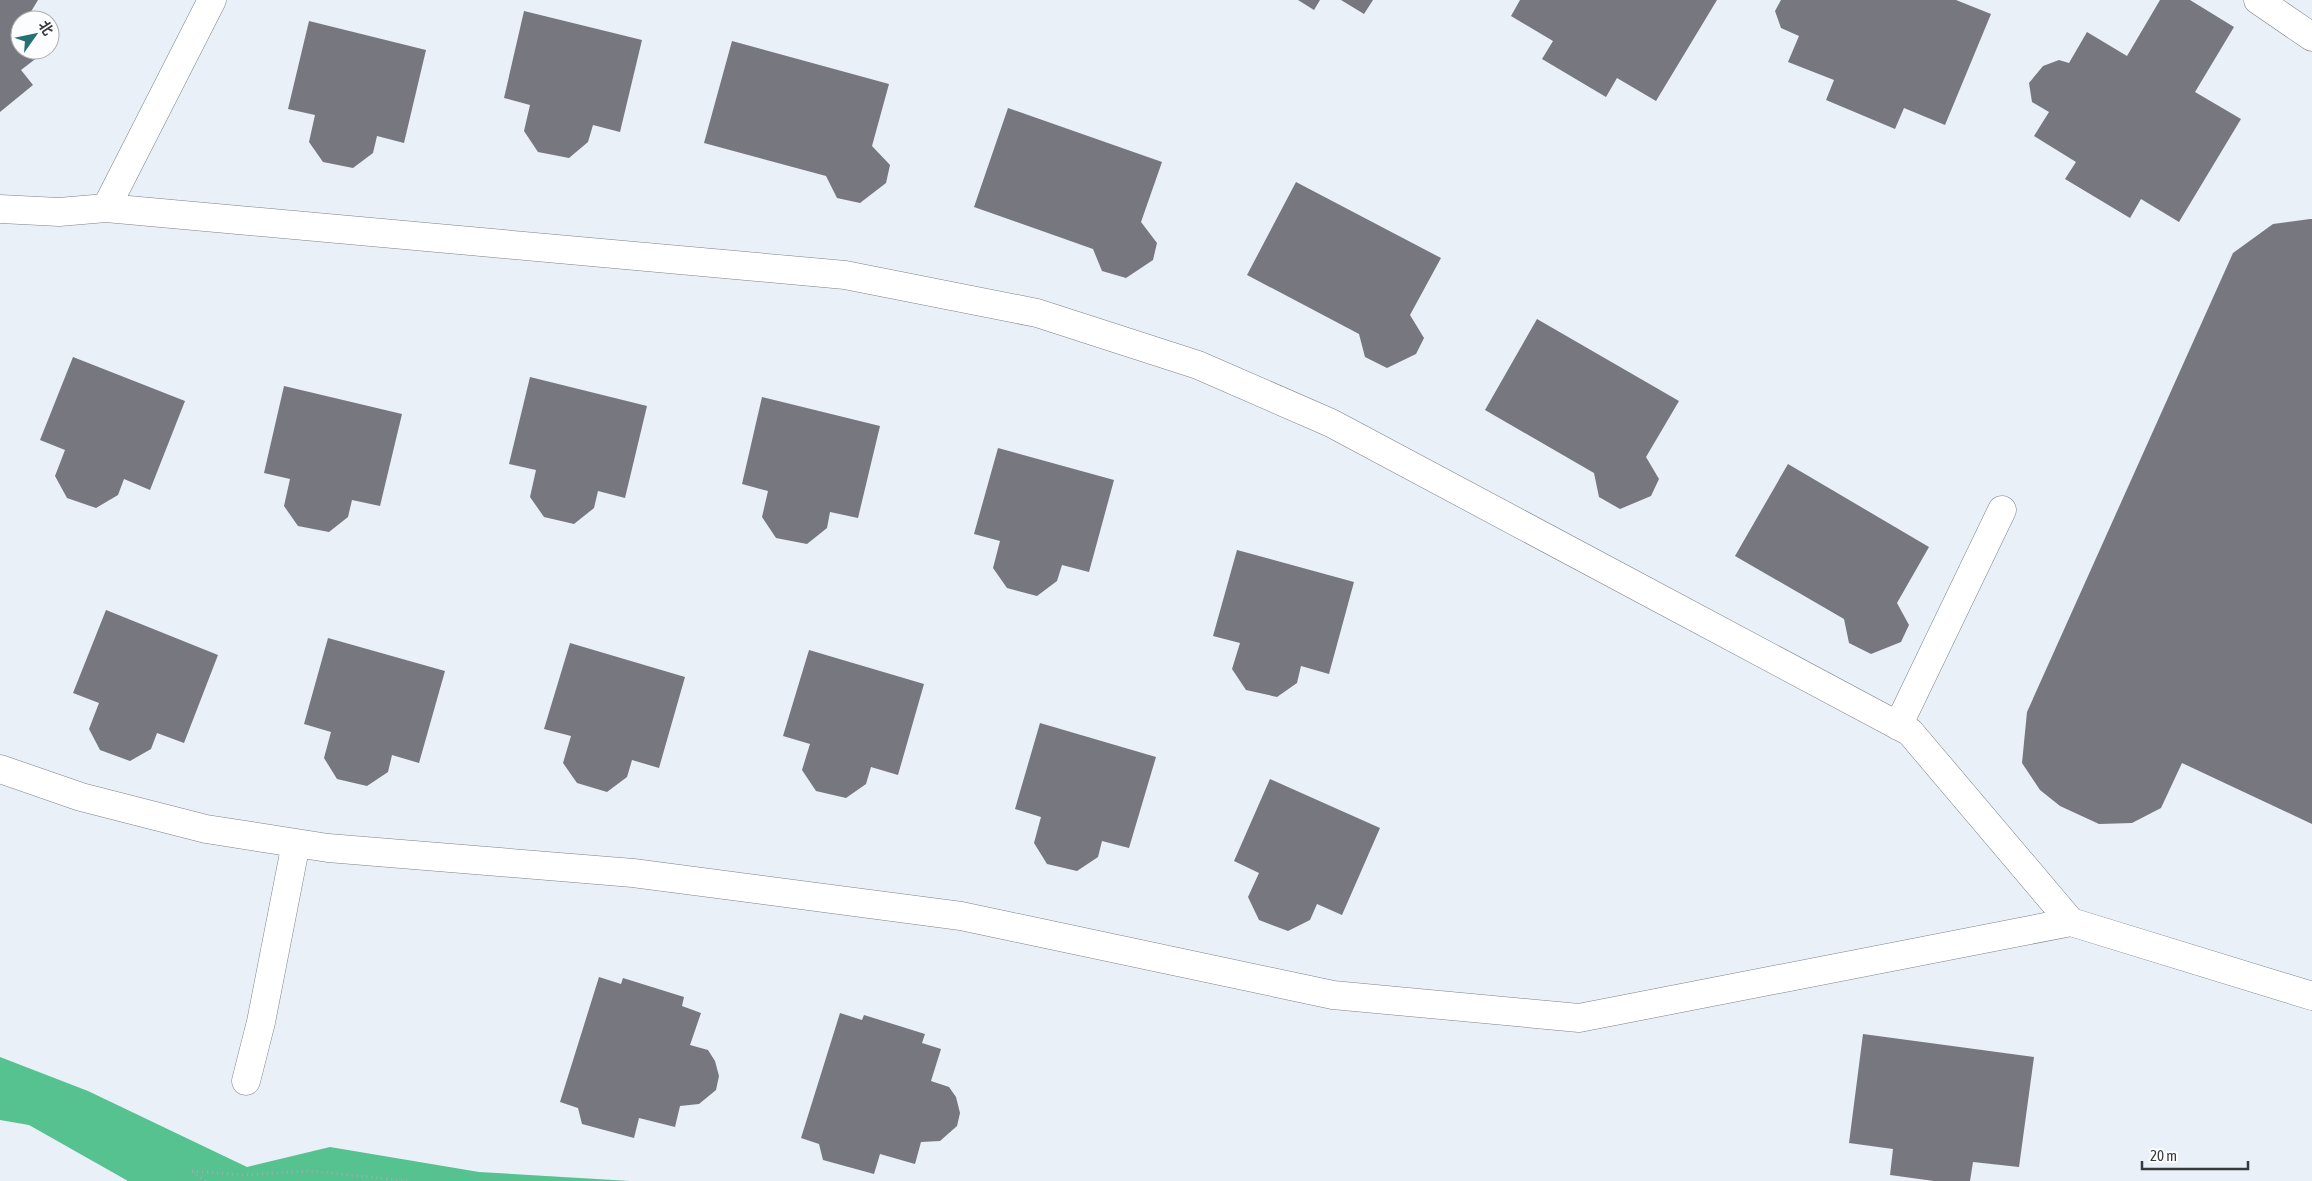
<svg xmlns="http://www.w3.org/2000/svg" width="2312" height="1181" viewBox="0 0 2312 1181" font-family="'Asap Condensed','Noto Sans SC',sans-serif">
  <style>
    .forest { fill: #55c290 }
    .building { fill: #77777f }
    .lines { fill: none; stroke-linecap: round; stroke-linejoin: round }
    .street-casing { stroke: #7c8288; stroke-width: 29 }
    .path { stroke: #a4aab0; stroke-width: 3; stroke-dasharray: 1 4; stroke-linecap: butt }
    .street { stroke: #fff; stroke-width: 28 }
  </style>
  <rect width="100%" height="100%" fill="#e9f0f8"/>
  <path class="forest" d="M0,1057L88,1091L247,1167L330,1147L479,1172L630,1181H128L29,1125L0,1120Z"/>
  <path class="building" d="M0,0H38L29,15L33,20H20V50H47L21,70L33,85L0,112Z
    M1298,0H1320L1314,10Z
    M1341,0H1373L1364,14Z
    M1520,0H1717L1656,101L1617,78L1606,97L1542,59L1553,41L1511,16Z
    M1781,0H1956L1991,14L1945,125L1904,108L1895,129L1826,100L1834,80L1788,62L1799,36L1781,28L1775,11Z
    M2160,0H2190L2234,27L2195,92L2241,119L2179,222L2141,199L2130,218L2065,179L2076,162L2034,136L2049,112L2032,102L2029,83L2043,66L2059,60L2069,63L2087,32L2127,56Z
    M524,11L642,40L620,132L593,125L588,142L569,158L538,152L524,131L530,105L504,98Z
    M309,21L426,50L404,143L377,136L373,153L353,168L323,162L309,142L315,115L288,109Z
    M732,41L889,84L872,146L890,165L886,183L860,203L837,198L826,176L704,143Z
    M1008,108L1162,162L1141,222L1157,243L1153,260L1126,278L1102,271L1093,249L974,207Z
    M1296,182L1441,258L1410,315L1424,338L1416,354L1387,368L1365,357L1359,334L1247,275Z
    M2310,219H2312V824L2182,763L2161,808L2132,823L2099,824L2060,806L2040,790L2022,763L2027,712L2233,253L2273,224Z
    M1537,319L1679,401L1646,457L1659,479L1651,496L1620,509L1599,497L1594,473L1485,410Z
    M73,357L185,401L150,490L124,479L118,495L96,508L67,498L55,476L65,450L40,440Z
    M530,377L647,406L625,498L598,491L594,508L574,524L544,517L530,497L536,470L509,464Z
    M284,386L402,414L380,506L352,500L348,517L329,532L298,526L284,506L290,479L264,473Z
    M762,397L880,426L858,518L830,512L827,528L807,544L776,538L762,517L768,491L742,484Z
    M998,448L1114,480L1089,572L1062,565L1057,581L1037,596L1007,588L993,568L1000,541L974,534Z
    M1788,464L1929,547L1897,603L1909,625L1901,642L1871,654L1849,643L1844,619L1735,556Z
    M1237,550L1354,582L1329,674L1301,666L1297,683L1277,697L1246,690L1232,669L1240,643L1213,636Z
    M106,610L218,655L184,743L157,733L151,749L130,761L100,750L89,729L99,703L73,693Z
    M328,638L445,671L419,763L392,755L388,772L367,786L337,779L324,758L331,732L304,724Z
    M570,643L685,677L659,768L632,760L627,777L607,792L577,783L563,763L571,736L544,729Z
    M809,650L924,684L898,775L871,767L866,784L846,798L816,791L802,770L810,744L783,736Z
    M1040,723L1156,757L1129,848L1102,841L1098,857L1077,871L1047,864L1034,843L1041,817L1015,809Z
    M1270,779L1380,828L1342,915L1317,904L1310,920L1288,931L1259,920L1248,897L1259,873L1234,861Z
    M599,977L621,984L623,978L684,997L682,1006L701,1013L690,1045L708,1050L715,1061L719,1076L716,1090L699,1104L680,1106L675,1127L639,1118L634,1138L582,1124L578,1108L560,1102Z
    M840,1013L862,1020L864,1015L925,1034L922,1043L941,1049L931,1081L949,1087L956,1097L960,1113L957,1126L940,1141L921,1142L915,1164L880,1154L874,1174L823,1160L819,1144L801,1138Z
    M1863,1034L2034,1057L2019,1167L1973,1162L1970,1181H1934L1890,1175L1893,1149L1849,1143Z"/>
  <g class="lines">
    <defs>
      <path id="street" d="M2258,0L2312,37
        M106,208L212,0
        M0,209L59,212L106,208L845,275L1037,313L1198,365L1331,423L1910,732L2071,922
        M1898,726L2002,510
        M0,769L81,797L206,829L328,848L633,873L961,916L1333,995L1579,1018L2071,922L2312,996
        M246,1081L261,1022L296,843"/>
    </defs>
    <use href="#street" class="street-casing"/>
    <path class="path" d="M192,1171L243,1175L309,1171L408,1181
      M192,1172L206,1181"/>
    <use href="#street" class="street"/>
  </g>
  <g transform="translate(35 35) rotate(57)"><circle r="24" fill="#fbfdfe" stroke="#adafb1"/>
  <path d="M0-4L9 19L0 12L-9 19Z" fill="#277175"/>
  <text y="-8" font-size="14" font-weight="bold" text-anchor="middle" fill="#373a3d">北</text>
  </g>
  <path d="M2142 1161v8h106v-8" fill="none" stroke="#373a3d" stroke-width="2.5"/>
  <text x="2150" y="1161" font-size="15" fill="#373a3d" stroke="#fbfdfe" stroke-width="4" paint-order="stroke">20 m</text>
</svg>
